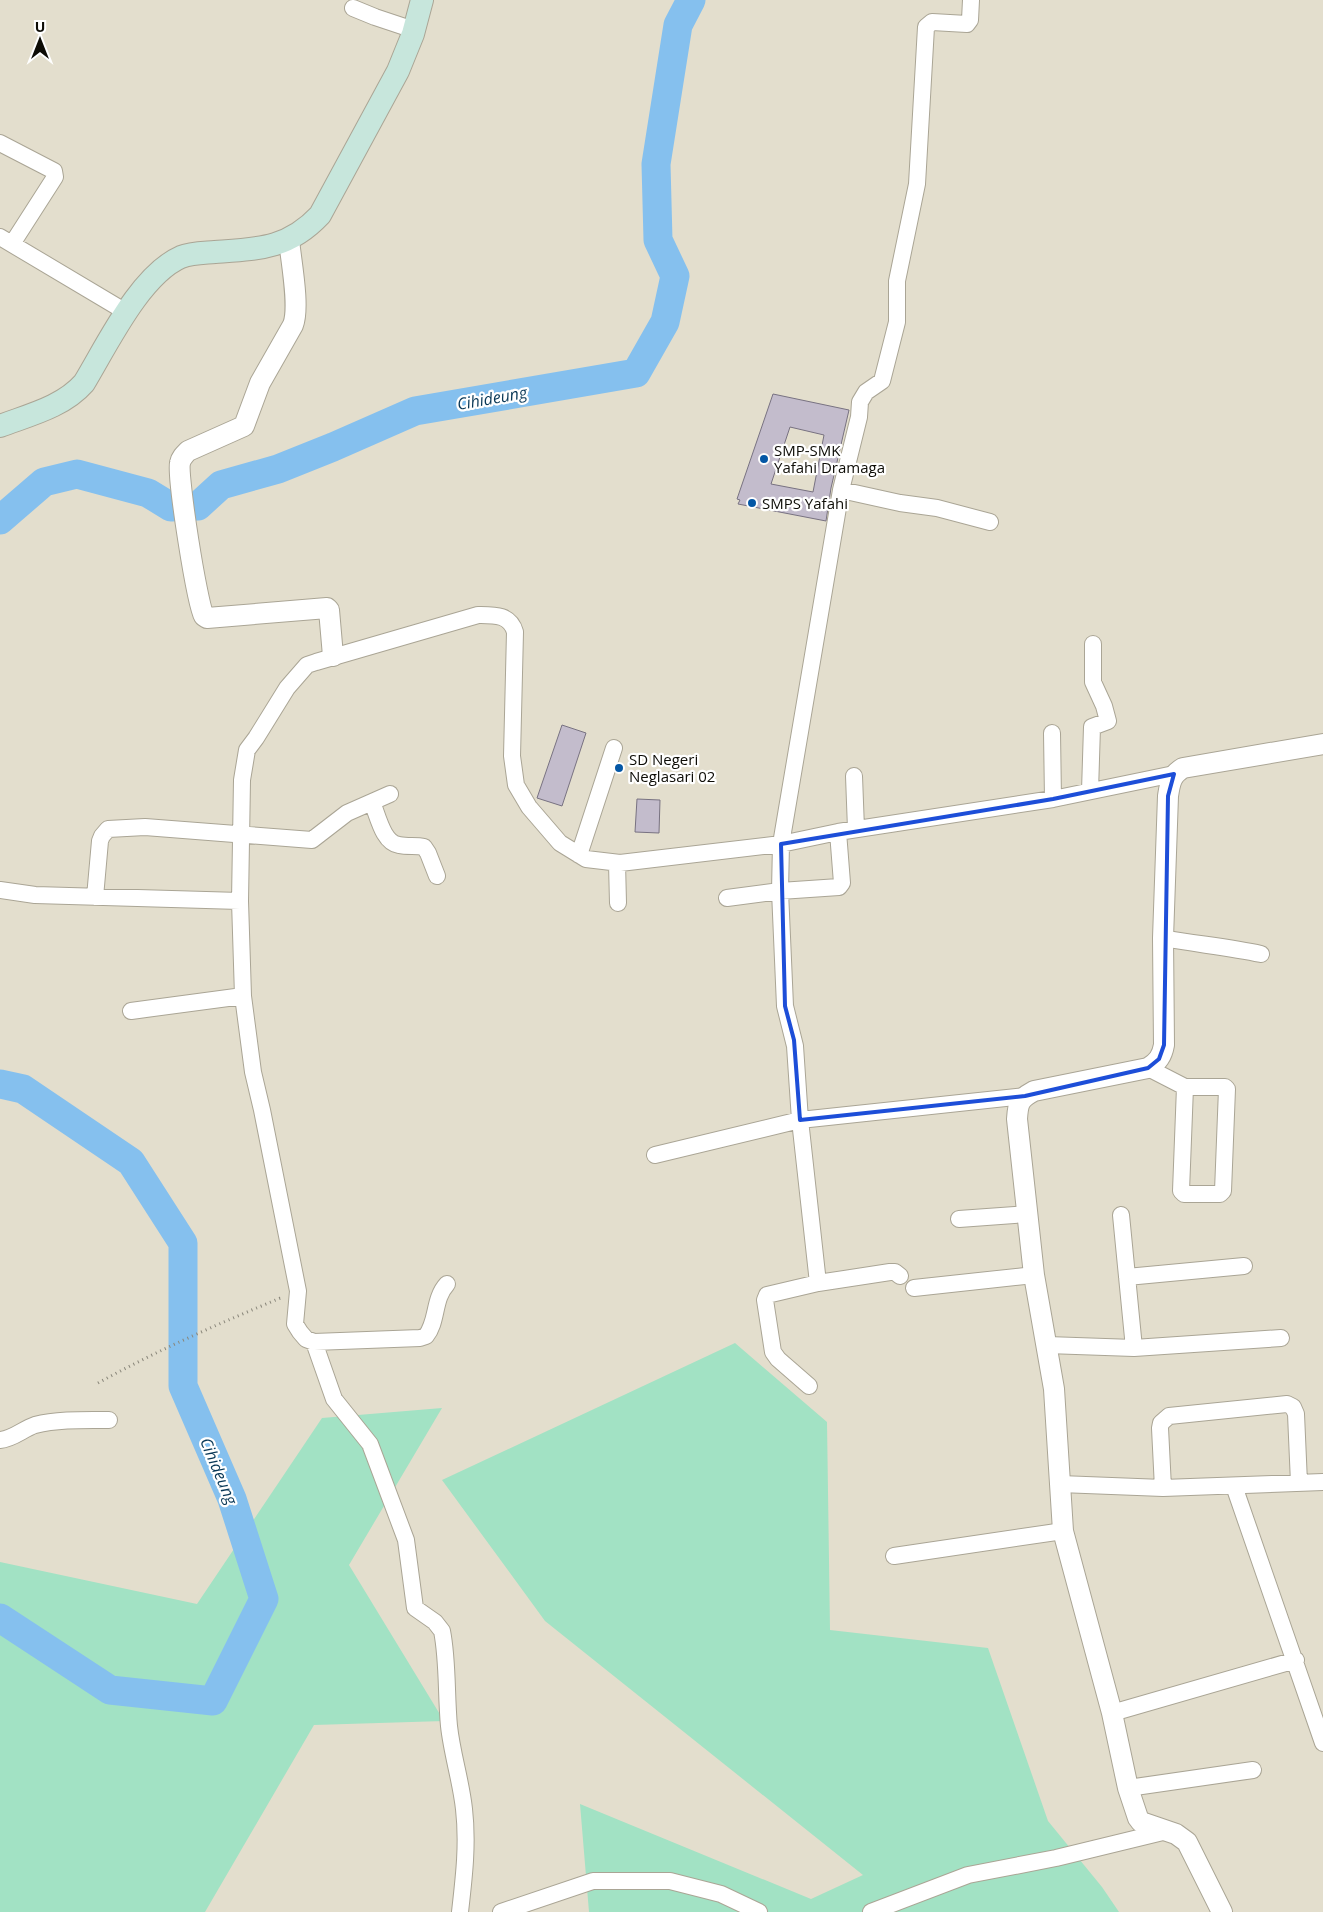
<svg xmlns="http://www.w3.org/2000/svg" width="1323" height="1912" viewBox="0 0 1323 1912" font-family="'Open Sans',sans-serif">
  <style>
    .green { fill: #a2e2c4 }
    .lines { fill: none; stroke-linecap: round; stroke-linejoin: round }
    .river { stroke: #85c0ee; stroke-width: 29 }
    .building { fill: #c3bccc; stroke: #787281; fill-rule: evenodd }
    .minor-casing { stroke: #aaa595; stroke-width: 18 }
    .tertiary-casing { stroke: #aaa595; stroke-width: 22 }
    .secondary-casing { stroke: #aaa595; stroke-width: 24 }
    .path { stroke: #89867a; stroke-width: 3; stroke-dasharray: 1 4; stroke-linecap: butt }
    .minor { stroke: #fff; stroke-width: 16 }
    .tertiary { stroke: #fff; stroke-width: 20 }
    .secondary { stroke: #c7e6dc; stroke-width: 22 }
    .marked { fill: none; stroke: #1d4ed8; stroke-width: 4; stroke-linejoin: round }
    .poi-dot { fill: #0457a5; stroke: #fff; stroke-width: 2 }
    .labels { text-anchor: middle; dominant-baseline: central; stroke-width: 4.5; stroke-linejoin: round; paint-order: stroke }
    .poi-label { font-size: 15px; fill: #0d0c06; stroke: #fff; text-anchor: start }
    .water-label { font-size: 16px; font-style: italic; fill: #083756; stroke: #fff }
  </style>
  <rect width="100%" height="100%" fill="#e3decd"/>
  <path class="green" d="M735,1343L827,1422L830,1630L988,1648L1048,1821L1102,1887L1119,1912H589L580,1804L811,1899L863,1875L545,1621L442,1480Z
    M442,1408L349,1565L444,1721L314,1725L205,1912H0V1562L197,1604L322,1418Z"/>
  <g class="lines">
    <path class="river" d="M0,520L44,482L77,474L148,493L171,507L198,506L221,485L278,469L333,447L415,411L636,373L665,322L675,276L658,240L656,164L678,25L691,0
      M0,1084L23,1089L131,1162L183,1243V1386L232,1499L264,1599L213,1701L110,1690L0,1618"/>
  </g>
  <path class="building" d="M773,394L849,410L831,488L826,521L738,504L740,500L737,499ZM790,427L824,435L813,492L771,484Z
    M562,725L586,733L562,806L537,798Z
    M637,799L660,800L659,833L635,832Z"/>
  <g class="lines">
    <defs>
      <path id="minor" d="M353,8L375,17L414,30
        M0,143L54,171L55,177L12,244
        M0,237L126,312
        M841,490L900,503L937,508L990,522
        M1052,733L1053,799
        M854,776L856,829
        M1090,791L1092,727L1108,721L1104,706L1093,682V644
        M372,802C378,816 383,843 399,845C408,847 416,845 424,847L428,853L437,876
        M579,855L614,748
        M617,863L618,903
        M0,890L35,895L240,901
        M95,897L100,841L102,836L108,829L145,827L312,840L347,813L390,794
        M727,898L780,891L839,887L842,883L838,832
        M1163,938C1195,944 1228,947 1261,954
        M131,1011L243,996
        M1148,1068L1185,1087H1225L1227,1089L1223,1191L1220,1194H1184L1181,1191L1185,1087
        M655,1155L800,1120L1025,1096
        M1121,1215L1134,1348
        M959,1219L1027,1214
        M1127,1277L1244,1266
        M818,1283L800,1120L795,1046L785,1006L780,891L781,844L841,490L859,417L860,402L866,392L882,381L897,322V281L917,184L926,27L932,22L967,24L970,20L971,0
        M914,1288L1034,1275
        M314,1342L420,1338L426,1336C438,1321 433,1299 447,1284
        M1047,1345L1134,1348L1281,1338
        M809,1386L778,1359L773,1352L765,1300L767,1295L818,1283L890,1272H895L900,1276
        M0,1440C13,1439 23,1429 35,1425C58,1419 85,1420 109,1420
        M1060,1484L1163,1488L1323,1482
        M1234,1486L1323,1743
        M1163,1488L1160,1428L1161,1423L1169,1416L1287,1404L1293,1407L1296,1414L1299,1483
        M894,1556L1063,1531
        M1112,1713L1296,1660
        M1128,1788L1253,1770
        M460,1912C464,1877 468,1844 464,1809C461,1781 452,1754 449,1726C446,1695 448,1661 442,1631L435,1622L415,1608L406,1540L370,1444L334,1399L314,1342L306,1339L300,1332L295,1324L298,1291L262,1110L253,1072L243,996L240,901L242,780L247,750L256,738L287,688L307,665L316,662L478,615C494,615 510,614 515,632L512,756L516,785L529,807L560,843L586,859L620,863L781,844L838,832L1053,799L1174,774
        M501,1912L593,1881H670L721,1894L759,1912
        M871,1912L968,1875L1056,1858L1167,1831"/>
      <path id="tertiary" d="M289,240C291,261 300,307 293,325L260,383L244,426L188,451C184,455 181,458 180,463C177,476 197,604 204,616L207,618L327,608L329,610L333,656
        M1222,1912L1187,1842L1176,1834L1141,1822L1138,1818L1128,1788L1112,1713L1063,1531L1054,1389L1034,1275L1017,1119C1018,1103 1019,1099 1034,1091L1148,1068C1158,1062 1162,1056 1164,1045L1163,938L1168,796C1170,783 1171,775 1183,768L1323,744"/>
      <path id="secondary" d="M0,426C29,415 63,407 84,383C107,345 140,275 181,257C191,253 204,253 215,252C258,249 288,249 320,215L398,71L413,34L422,0"/>
    </defs>
    <use href="#minor" class="minor-casing"/>
    <use href="#tertiary" class="tertiary-casing"/>
    <use href="#secondary" class="secondary-casing"/>
    <path class="path" d="M98,1383C158,1350 220,1323 283,1297"/>
    <use href="#minor" class="minor"/>
    <use href="#tertiary" class="tertiary"/>
    <use href="#secondary" class="secondary"/>
  </g>
  <path class="marked" d="M1174,774L1168,796L1164,1045L1159,1059L1148,1068L1025,1096L800,1120L794,1040L785,1006L781,844L1053,799Z"/>
  <g class="poi-dot">
    <circle cx="764" cy="459" r="5"/>
    <circle cx="752" cy="503" r="5"/>
    <circle cx="619" cy="768" r="5"/>
  </g>
  <g class="labels">
    <g class="poi-label">
      <text x="774" y="450">SMP-SMK<tspan x="774" dy="17">Yafahi Dramaga</tspan></text>
      <text x="762" y="503">SMPS Yafahi</text>
      <text x="629" y="759">SD Negeri<tspan x="629" dy="17">Neglasari 02</tspan></text>
    </g>
    <g class="water-label">
      <text transform="translate(492 398) rotate(-10)">Cihideung</text>
      <text transform="translate(219 1471) rotate(67)">Cihideung</text>
    </g>
  </g>
  <g transform="translate(40 40)" stroke="#ffffff" stroke-width="4" paint-order="stroke">
  <path d="M0-4L9 19L0 12L-9 19Z" fill="#0d0c06"/>
  <text y="-8" font-size="14" font-weight="bold" text-anchor="middle" fill="#0d0c06">U</text>
  </g>
</svg>
